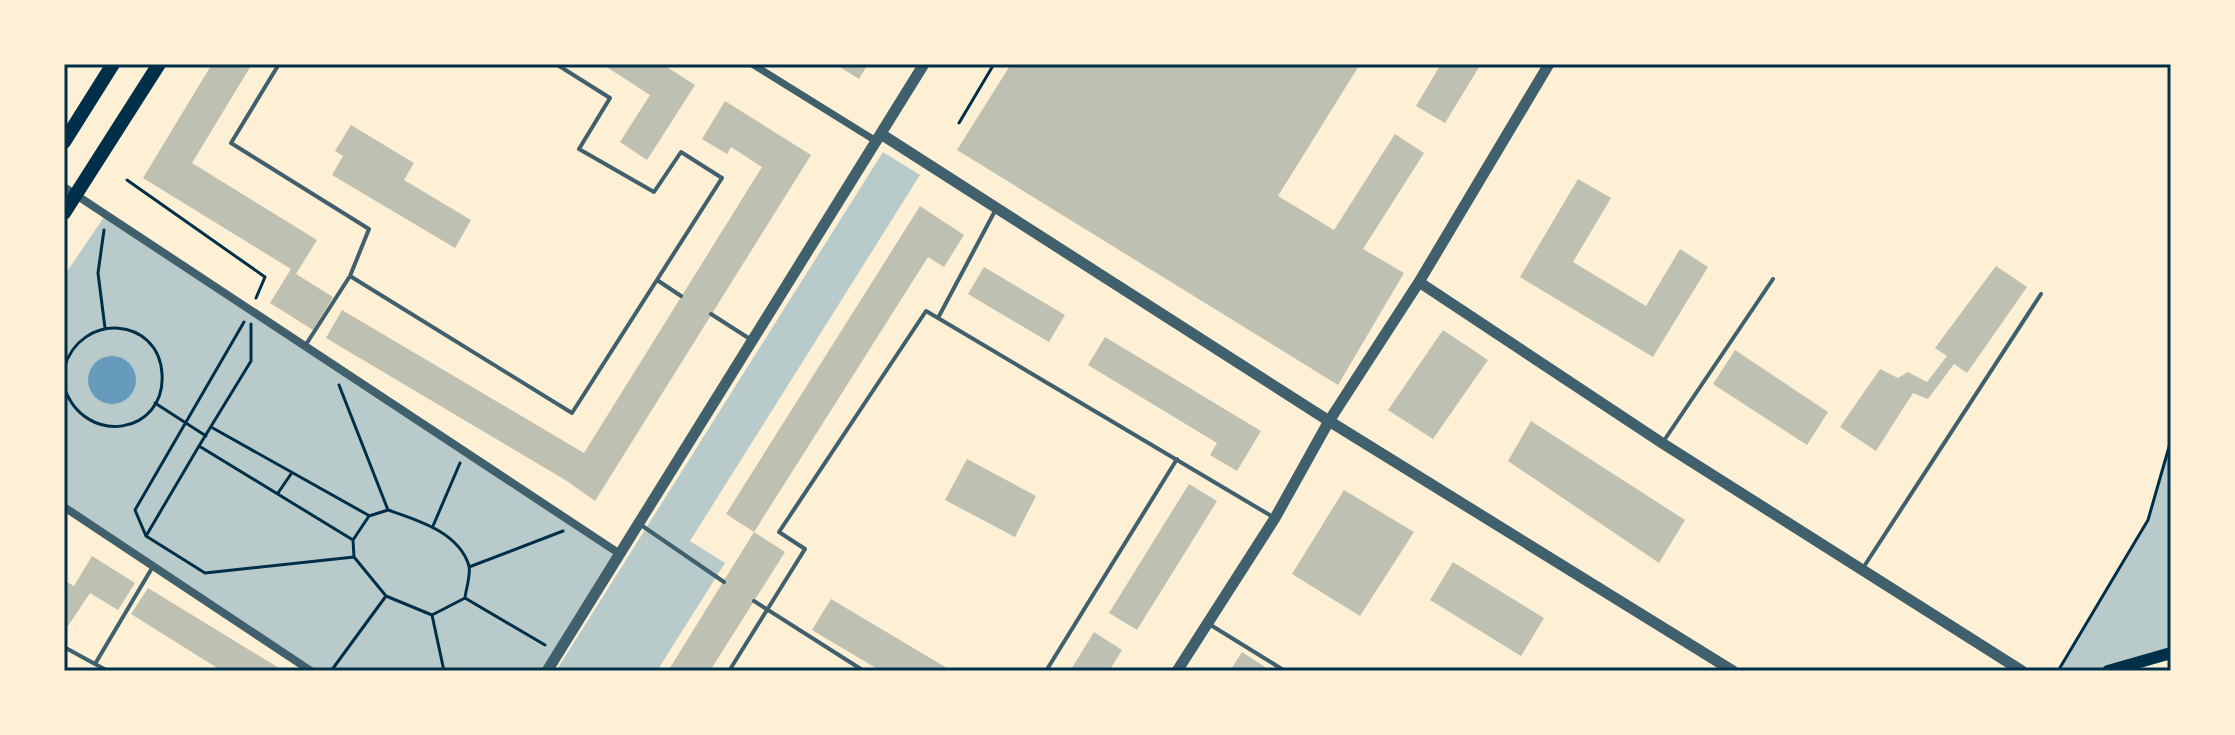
<svg xmlns="http://www.w3.org/2000/svg" width="2235" height="735" viewBox="0 0 2235 735" font-family="'PT Sans Narrow',sans-serif">
  <style>
    .green { fill: #b9caca }
    .water { fill: #669bbc }
    .building { fill: #bec0b2 }
    .lines { fill: none; stroke-linecap: round; stroke-linejoin: round }
    .path { stroke: #003049; stroke-width: 3 }
    .service { stroke: #3f606c; stroke-width: 4 }
    .pedestrian { stroke: #3f606c; stroke-width: 7 }
    .minor { stroke: #3f606c; stroke-width: 8 }
    .tertiary { stroke: #3f606c; stroke-width: 11 }
    .secondary { stroke: #003049; stroke-width: 12 }
    .primary { stroke: #003049; stroke-width: 14 }
    .tram { stroke: #657d81; stroke-width: 2 }
    .neatline { fill: none; stroke: #003049; stroke-width: 3 }
  </style>
  <rect width="100%" height="100%" fill="#fdf0d5"/>
  <path class="green" d="M883,152L920,175L690,541L725,563L657,671H556Z
    M106,214L620,554L547,671H310L64,507V276Z
    M2171,440V653L2108,671H2058L2148,520Z"/>
  <path class="water" d="M88 380a24 24 0 1 1 48 0a24 24 0 1 1-48 0Z"/>
  <path class="building" d="M212,64H252L192,163L317,240L296,274L333,297L313,330L270,303L291,269L143,178Z
    M602,64H662L695,85L647,160L620,142L650,95Z
    M835,64H868L859,79Z
    M1011,64H1360L1278,196L1334,230L1395,134L1424,153L1363,249L1404,273L1338,385L957,150Z
    M1441,64H1481L1445,123L1416,106Z
    M725,101L811,155L595,501L567,481L326,338L342,310L584,453L762,167L731,147L727,154L702,139Z
    M351,125L414,163L404,180L471,220L455,248L332,175L343,156L335,151Z
    M1578,179L1611,198L1573,262L1646,306L1680,249L1708,267L1653,357L1520,277Z
    M920,206L964,235L944,267L928,257L754,532L726,514Z
    M1996,266L2027,287L1967,373L1954,364L1928,399L1913,393L1876,451L1840,427L1880,369L1898,378L1908,372L1927,382L1947,356L1935,348Z
    M984,267L1065,315L1049,342L968,294Z
    M1443,330L1488,360L1433,439L1388,410Z
    M1105,337L1261,431L1237,471L1210,455L1217,443L1088,365Z
    M1735,350L1828,412L1807,445L1713,384Z
    M1531,421L1685,520L1659,563L1508,461Z
    M967,459L1036,496L1015,537L945,500Z
    M1189,484L1217,501L1137,630L1109,613Z
    M1344,490L1414,532L1360,616L1292,574Z
    M754,532L785,552L710,671H668Z
    M92,556L135,583L118,610L90,593L68,626L64,624V580L74,586Z
    M1453,562L1544,618L1521,656L1430,600Z
    M148,588L284,671H222L131,614Z
    M831,599L952,671H881L812,630Z
    M1094,632L1122,650L1109,671H1070Z
    M1242,652L1265,667L1262,671H1230Z"/>
  <g class="lines">
    <path class="path" d="M959,123L994,64
      M127,180L265,277L256,298
      M104,230L98,273L105,328
      M244,322L135,510L146,536L205,573L354,557
      M64,368C81,311 159,317 162,374C166,434 85,448 64,387
      M339,385L388,510
      M155,403L206,436
      M211,427L368,515
      M199,446L251,361V324
      M278,493L291,474
      M388,510C417,520 459,532 469,566C471,574 466,589 465,598L432,615L386,596L354,557L353,540L369,516Z
      M433,526L460,463
      M146,536L199,446L353,540
      M469,567L563,531
      M465,598L545,645
      M432,615L444,671
      M331,671L386,596
      M2058,671L2148,520L2171,440"/>
    <path class="service" d="M279,64L231,143L369,229L350,276L305,346
      M350,276L572,413L722,178L681,152L654,192L579,149L610,98L556,64
      M657,280L681,296
      M711,314L750,339
      M938,318L1273,517
      M1663,442L1773,279
      M641,525L724,582
      M1863,568L2041,294
      M754,601L864,671
      M1209,624L1285,671
      M64,647L95,664L152,568
      M95,664L108,671
      M729,671L805,549L779,532L926,311L938,318L996,209
      M1046,671L1177,459"/>
    <path class="pedestrian" d="M752,64L876,141"/>
    <path class="minor" d="M64,187L620,554
      M64,507L311,671"/>
    <path class="tertiary" d="M881,134L1329,421L1733,671
      M1419,282L1662,443L2022,671
      M547,671L924,64
      M1177,671L1275,518L1329,421L1419,282L1549,64"/>
    <path class="secondary" d="M2108,671L2171,653"/>
    <path class="primary" d="M64,142L113,64
      M64,213L159,64"/>
    <path class="tram" d="M2170,671H2171"/>
  </g>
  <rect width="2235" height="735" fill="none" stroke="#fdf0d5" stroke-width="132"/>
  <rect x="66" y="66" width="2103" height="603" class="neatline"/>
</svg>
